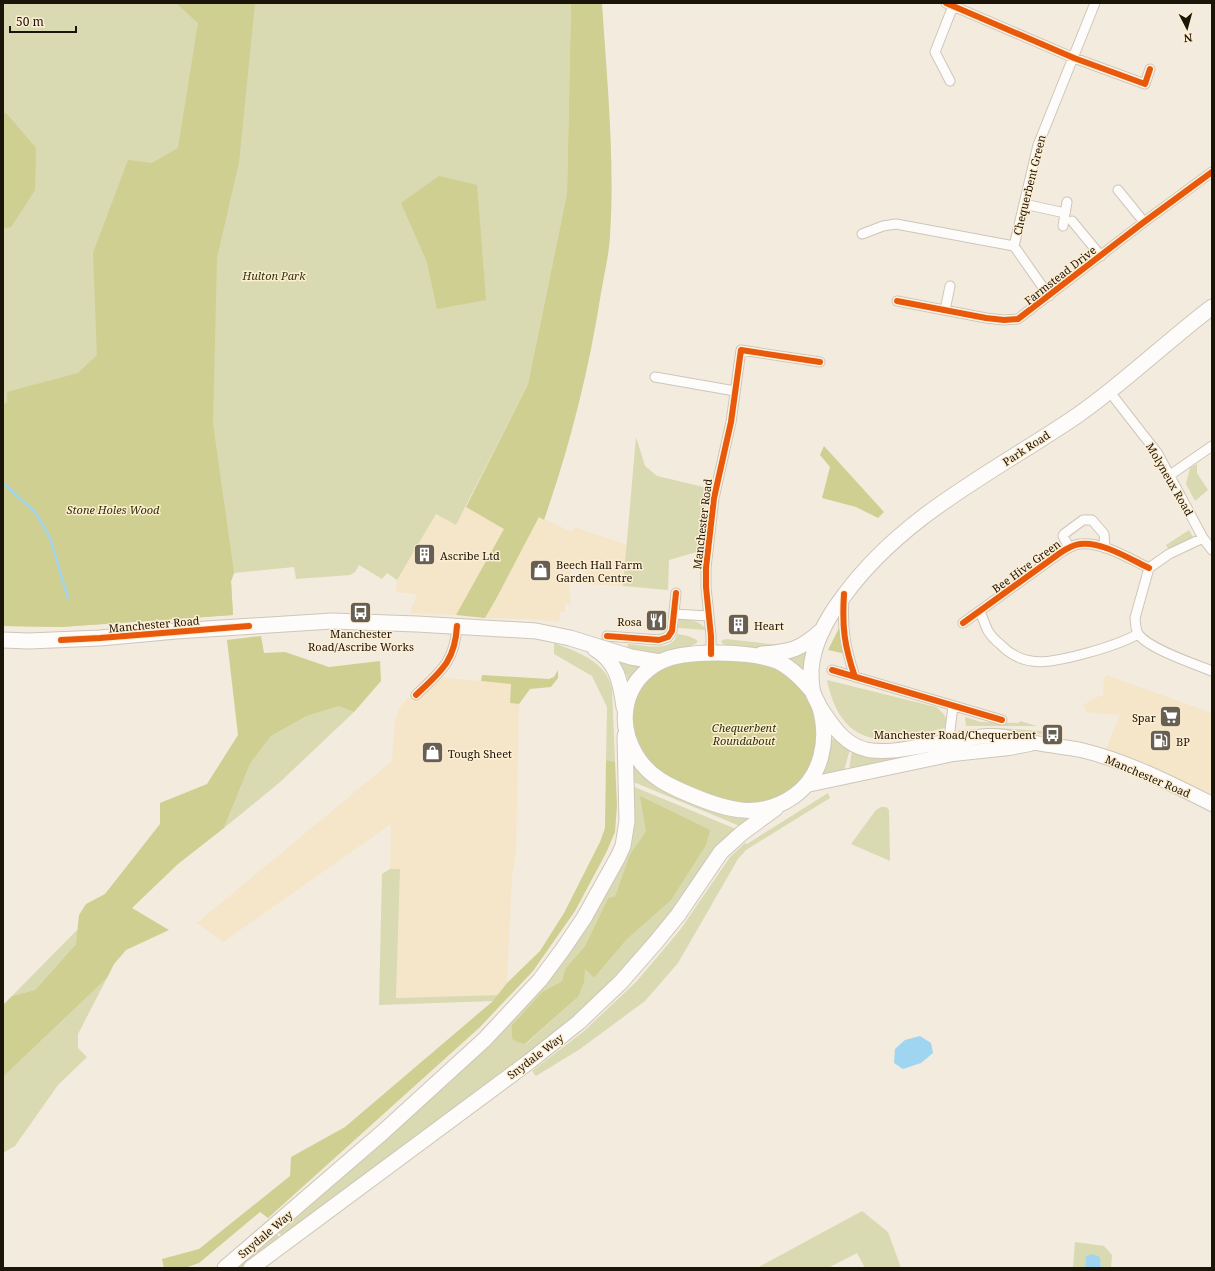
<svg xmlns="http://www.w3.org/2000/svg" width="1215" height="1271" viewBox="0 0 1215 1271" font-family="'Noto Serif',serif">
  <style>
    .built { fill: #f5e5c9 }
    .green { fill: #d9d9b2; fill-rule: evenodd }
    .forest { fill: #cecf91 }
    .water { fill: #a0d5f1 }
    .lines { fill: none; stroke-linecap: round; stroke-linejoin: round }
    .stream { stroke: #a0d5f1; stroke-width: 2.5 }
    .minor-casing { stroke: #cdc6ba; stroke-width: 11 }
    .primary-casing { stroke: #cdc6ba; stroke-width: 16 }
    .trunk-casing { stroke: #cdc6ba; stroke-width: 17 }
    .minor { stroke: #fdfcfa; stroke-width: 9 }
    .primary { stroke: #fdfcfa; stroke-width: 14 }
    .trunk { stroke: #fdfcfa; stroke-width: 15 }
    .cycleway-casing { stroke: #fdeed3; stroke-width: 8 }
    .cycleway { stroke: #e8590c; stroke-width: 6 }
    .labels { text-anchor: middle; dominant-baseline: central; stroke-width: 3; stroke-linejoin: round; paint-order: stroke }
    .street-label { font-size: 11px; fill: #1b1408; stroke: #fdeed3 }
    .park-label { font-size: 11px; font-style: italic; fill: #303306; stroke: #fdeed3 }
    .poi-label { font-size: 11px; fill: #1b1408; stroke: #fdeed3; text-anchor: start }
  </style>
  <rect width="100%" height="100%" fill="#f3ebdd"/>
  <path class="built" d="M466,507L505,529L456,615L410,613L417,594L396,592L397,580L436,514L456,525Z
    M539,517L572,532L574,527L627,545L623,586L585,584V572L572,568L568,578L571,604H565V612H560L559,622L530,619L485,618L496,599Z
    M1106,675L1212,713V798L1158,771L1106,749L1120,715L1086,712L1083,706L1092,699L1103,695L1104,679Z
    M429,676L511,684L510,703L519,704L516,852L512,875L507,983L499,995L396,998L400,869H390L391,824L223,942L197,923L392,761L395,721L400,707Z"/>
  <path class="green" d="M3,3H571L567,193L528,384L456,525L436,514L397,580L387,573L382,579L359,565L355,572L350,575L296,579L294,567L234,573L231,581L233,615L61,627L3,626Z
    M636,437L645,466L657,476L708,488L700,551L669,560L668,590L623,586Z
    M1197,464V473L1208,490L1195,501L1186,484L1190,468Z
    M1189,530L1193,537L1169,550L1166,545Z
    M679,619C690,620 700,620 706,630L678,628Z
    M677,634L688,636L697,640V643L688,647L678,648L660,653L650,654L627,650L628,644C642,645 674,653 677,634Z
    M726,639L787,646L780,648L735,650L722,643L721,641Z
    M554,643C578,652 607,662 612,689L615,762L606,760L607,707L592,676L554,654Z
    M806,650L810,653L806,672L788,659V657Z
    M624,659L645,663L629,685L627,676L620,664Z
    M827,680L936,707C944,713 948,718 946,728C929,731 894,741 878,739C846,735 833,709 827,680Z
    M339,706L354,712L279,783L224,828L250,764L271,736L307,716Z
    M965,717L981,722L1019,723L1020,721L1037,726H966Z
    M998,728L1042,731V734L1013,731L962,733L958,730Z
    M831,739H835L850,749L844,771L821,777Z
    M939,748L938,752L849,770L852,751Z
    M632,762L658,788L726,816L751,819L742,827L636,783H633Z
    M632,786L736,829L724,839L715,848L672,912L626,968L569,1024L283,1237L277,1231L503,1027L618,870ZM646,831L628,938L594,978L584,968L578,997L526,1044L518,1042L512,1039V1025L542,992L562,981L565,969L585,946L608,898L615,896L630,854Z
    M828,793L830,798L757,843L746,850L738,859L678,963L645,1001L580,1049L536,1076L532,1071L583,1032L637,981L680,930L730,857L745,843L747,844Z
    M881,807H886L889,810L890,861L851,844L876,810Z
    M390,869H400L396,998L499,995L493,1001L379,1005L382,874Z
    M78,929L76,944L35,990L12,996Z
    M107,978L78,1034V1048L87,1057L58,1085L15,1146L3,1153V1077Z
    M862,1211L888,1232L901,1268H865L857,1253L828,1268H757Z
    M275,1232L281,1239L244,1268H232Z
    M1075,1242L1104,1246L1112,1255L1111,1268H1101V1263L1085,1265V1268H1073Z"/>
  <path class="forest" d="M176,3H255L239,162L217,258L213,424L234,573L231,581L233,615L61,627L3,626V404L7,403V392L78,373L97,355L93,253L128,160L152,163L178,148L198,23Z
    M571,3H602C607,81 615,158 610,236C609,255 604,275 601,293C589,370 570,446 544,520L539,517L496,599L485,618L456,615L504,529L466,507L528,384L567,193Z
    M3,113H6L36,148L35,190L11,227L3,228Z
    M439,176L477,185L486,300L437,309L427,262L401,203Z
    M824,446L884,512L878,518L856,507L822,498L830,467L820,455Z
    M841,624L846,654L828,650Z
    M261,636L264,653L285,652L329,667L380,661L381,681L354,712L339,706L307,716L271,736L250,764L224,828L178,864L132,908L169,930L126,950L114,964L107,978L3,1077V1005L12,996L35,990L76,944L79,915L86,904L105,894L160,824V803L207,784L238,735L227,640Z
    M691,661C734,661 791,656 811,704C815,716 819,730 817,743C811,785 775,808 734,803C721,801 708,795 697,790C685,785 672,780 661,773C639,757 627,726 635,700C643,675 668,665 691,661Z
    M558,670V678L551,687L530,689L519,704L510,703L511,684L481,681L482,675L549,679L554,677Z
    M606,760L615,762L617,805L615,832L606,853L575,911L533,971L479,1028L268,1218L260,1212L199,1263L185,1268H164L162,1259L199,1249L290,1176L291,1157L345,1127L493,1001L507,983L540,951L564,913L600,842L605,828Z
    M640,796L710,830L706,845L671,900L628,938L594,978L585,969L584,982L578,997L525,1044L517,1042L512,1039V1025L542,992L562,981L565,969L585,946L608,898L615,896L630,854L646,831Z"/>
  <path class="water" d="M920,1036L931,1043L933,1053L921,1063L903,1069L894,1063L895,1049L905,1040Z
    M1092,1254L1100,1257L1101,1268H1085L1086,1256Z"/>
  <g class="lines">
    <path class="stream" d="M3,483L35,512L50,538L68,598"/>
    <defs>
      <path id="minor" d="M946,3L1074,58L1145,84L1150,69
        M950,81L935,52L953,6
        M1118,190L1144,222
        M1024,204L1065,213
        M1072,221L1101,256
        M1063,226L1067,202
        M862,234L883,226L896,224L1014,246
        M1014,246L1038,145L1095,3
        M1014,246L1049,296
        M897,301L986,318L1004,320L1018,319L1144,222L1212,172
        M945,310L950,286
        M655,377L735,391
        M1109,391L1158,454L1203,538L1212,550
        M1170,475L1212,446
        M1203,538L1169,554L1149,568L1135,618C1136,624 1135,630 1139,635C1150,649 1194,664 1212,671
        M1069,547L1063,536L1064,534L1083,520H1092L1104,534L1105,548
        M844,598C842,628 845,647 855,677
        M980,612C983,618 985,625 988,631C991,636 996,641 1001,645C1026,671 1056,661 1087,653C1105,648 1122,643 1138,634
        M674,614L708,616
        M963,623L1060,553C1066,549 1072,545 1080,544C1101,541 1130,559 1149,568
        M607,636L659,640L668,637L672,631L676,593
        M711,654V636L706,587V568L714,498L731,422L741,350L820,362
        M832,670L1002,720
        M416,695C440,672 455,662 457,626
        M951,746L950,730L953,706"/>
      <path id="primary" d="M820,707C833,726 844,745 868,750C887,753 904,749 922,746C944,742 966,738 988,736C1008,735 1018,741 1036,743C1051,746 1066,747 1081,750C1127,761 1170,783 1212,804
        M807,785L953,754L1009,748L1030,744"/>
      <path id="trunk" d="M3,640L29,641L100,638L176,631L332,621L417,624L536,631L570,638L631,657L660,662
        M595,649C617,661 621,684 624,707
        M762,654C791,652 800,650 822,630
        M813,692C803,680 793,669 779,662C754,651 684,649 660,662C624,681 616,721 636,755C649,777 669,786 691,795C726,810 760,820 794,796C822,776 829,740 820,708C818,703 815,698 813,693C811,686 811,677 811,670C813,643 827,618 843,597C903,514 996,471 1078,415C1125,382 1166,342 1212,307
        M225,1268L383,1132L485,1039L540,980L563,949L584,918L618,857L623,846L627,821L625,736
        M251,1268L530,1061L579,1022L621,982L656,942L678,915L721,852L742,833L776,808"/>
    </defs>
    <use href="#minor" class="minor-casing"/>
    <use href="#primary" class="primary-casing"/>
    <use href="#trunk" class="trunk-casing"/>
    <use href="#minor" class="minor"/>
    <use href="#primary" class="primary"/>
    <use href="#trunk" class="trunk"/>
    <defs>
      <path id="cycleway" d="M946,3L1074,58L1145,84L1150,69
        M897,301L986,318L1004,320L1018,319L1144,222L1212,172
        M844,594C842,627 844,645 855,677
        M963,623L1060,553C1066,549 1072,545 1080,544C1101,541 1130,559 1149,568
        M607,636L659,640L668,637L672,631L676,593
        M61,640L100,638L249,626
        M711,654V636L706,587V568L714,498L731,422L741,350L820,362
        M832,670L1002,720
        M416,695C440,672 455,662 457,626"/>
    </defs>
    <use href="#cycleway" class="cycleway-casing"/>
    <use href="#cycleway" class="cycleway"/>
  </g>
  <defs>
    <symbol id="building-square" viewBox="-11 -11 22 22"><rect x="-9" y="-9" width="18" height="18" rx="4" fill="#675f53" stroke="#fdeed3"/><path d="M-4-6H4V6H1V3H-1V6H-4ZM-2.5-4.3h1.7v1.8h-1.7ZM.8-4.3h1.7v1.8H.8ZM-2.5-1h1.7V.8h-1.7ZM.8-1h1.7V.8H.8Z" fill="#fff"/></symbol>
    <symbol id="shop-square" viewBox="-11 -11 22 22"><rect x="-9" y="-9" width="18" height="18" rx="4" fill="#675f53" stroke="#fdeed3"/><path d="M-5-2.5h2.3a2.7 3.5 0 0 1 5.4 0H5L5.5 6h-11ZM-1.5-2.5h3a1.5 2.3 0 0 0-3 0Z" fill="#fff"/></symbol>
    <symbol id="bus-square" viewBox="-11 -11 22 22"><rect x="-9" y="-9" width="18" height="18" rx="4" fill="#675f53" stroke="#fdeed3"/><path d="M-5-6H5V4H4V6H2V4H-2V6H-4V4H-5ZM-3.5-4V0h7V-4ZM-3.5 1.2v1.5H-2V1.2ZM2 1.2v1.5H3.5V1.2Z" fill="#fff"/></symbol>
    <symbol id="restaurant-square" viewBox="-11 -11 22 22"><rect x="-9" y="-9" width="18" height="18" rx="4" fill="#675f53" stroke="#fdeed3"/><path d="M-5-6h1v4h1v-4h1v4h1v-4h1v5L-1.5 .5V6h-2V.5L-5-1ZM5-6V6H3V1.5H1.5Q1.5-4 5-6Z" fill="#fff"/></symbol>
    <symbol id="supermarket-square" viewBox="-11 -11 22 22"><rect x="-9" y="-9" width="18" height="18" rx="4" fill="#675f53" stroke="#fdeed3"/><path d="M-6-5.5h2.5l.6 2H6L4.5 2H-2.5L-4.4-4H-6ZM-1.5 3.2a1.3 1.3 0 1 0 .1 0ZM3 3.2a1.3 1.3 0 1 0 .1 0Z" fill="#fff"/></symbol>
    <symbol id="fuel-square" viewBox="-11 -11 22 22"><rect x="-9" y="-9" width="18" height="18" rx="4" fill="#675f53" stroke="#fdeed3"/><path d="M-5.5-6h7V0h2V4h1.3V-2.5L3-4.5l.8-.8L6-3V5H2.5V1h-1V6h-7ZM-4.2-4.7v3.2H.2V-4.7Z" fill="#fff"/></symbol>
  </defs>
  <g fill-rule="evenodd">
    <use href="#building-square" x="412" y="542" width="25" height="25"/>
    <use href="#shop-square" x="528" y="558" width="25" height="25"/>
    <use href="#bus-square" x="348" y="600" width="25" height="25"/>
    <use href="#restaurant-square" x="644" y="608" width="25" height="25"/>
    <use href="#building-square" x="726" y="612" width="25" height="25"/>
    <use href="#supermarket-square" x="1158" y="704" width="25" height="25"/>
    <use href="#bus-square" x="1040" y="722" width="25" height="25"/>
    <use href="#fuel-square" x="1148" y="728" width="25" height="25"/>
    <use href="#shop-square" x="420" y="740" width="25" height="25"/>
  </g>
  <g class="labels">
    <g class="street-label">
      <text transform="translate(1029 185) rotate(-76)">Chequerbent Green</text>
      <text transform="translate(1060 275) rotate(-38)">Farmstead Drive</text>
      <text transform="translate(1026 448) rotate(-33)">Park Road</text>
      <text transform="translate(1170 479) rotate(60)">Molyneux Road</text>
      <text transform="translate(702 524) rotate(-83)">Manchester Road</text>
      <text transform="translate(1026 566) rotate(-36)">Bee Hive Green</text>
      <text transform="translate(154 624) rotate(-5)">Manchester Road</text>
      <text transform="translate(1148 776) rotate(23)">Manchester Road</text>
      <text transform="translate(535 1056) rotate(-37)">Snydale Way</text>
      <text transform="translate(265 1234) rotate(-40)">Snydale Way</text>
    </g>
    <g class="park-label">
      <text x="274" y="275">Hulton Park</text>
      <text x="113" y="509">Stone Holes Wood</text>
      <text x="744" y="727">Chequerbent<tspan x="744" dy="13">Roundabout</tspan></text>
    </g>
    <g class="poi-label">
      <text x="440" y="555">Ascribe Ltd</text>
      <text x="556" y="564">Beech Hall Farm<tspan x="556" dy="13">Garden Centre</tspan></text>
      <text x="642" y="621" text-anchor="end">Rosa</text>
      <text x="754" y="625">Heart</text>
      <text x="361" y="633" text-anchor="middle">Manchester<tspan x="361" dy="13">Road/Ascribe Works</tspan></text>
      <text x="1156" y="717" text-anchor="end">Spar</text>
      <text x="1036" y="734" text-anchor="end">Manchester Road/Chequerbent</text>
      <text x="1176" y="741">BP</text>
      <text x="448" y="753">Tough Sheet</text>
    </g>
  </g>
  <rect width="1215" height="1271" fill="none" stroke="#1b1408" stroke-width="8"/>
  <g transform="translate(1187 28) rotate(174)" stroke="#fdeed3" stroke-width="3" paint-order="stroke">
  <path d="M0-3L7 15L0 10L-7 15Z" fill="#1b1408"/>
  <text y="-6" font-size="11" font-weight="bold" text-anchor="middle" fill="#1b1408">N</text>
  </g>
  <path d="M10 26v6h66v-6" fill="none" stroke="#1b1408" stroke-width="2"/>
  <text x="16" y="26" font-size="12" fill="#1b1408" stroke="#fdeed3" stroke-width="3" paint-order="stroke">50 m</text>
</svg>
